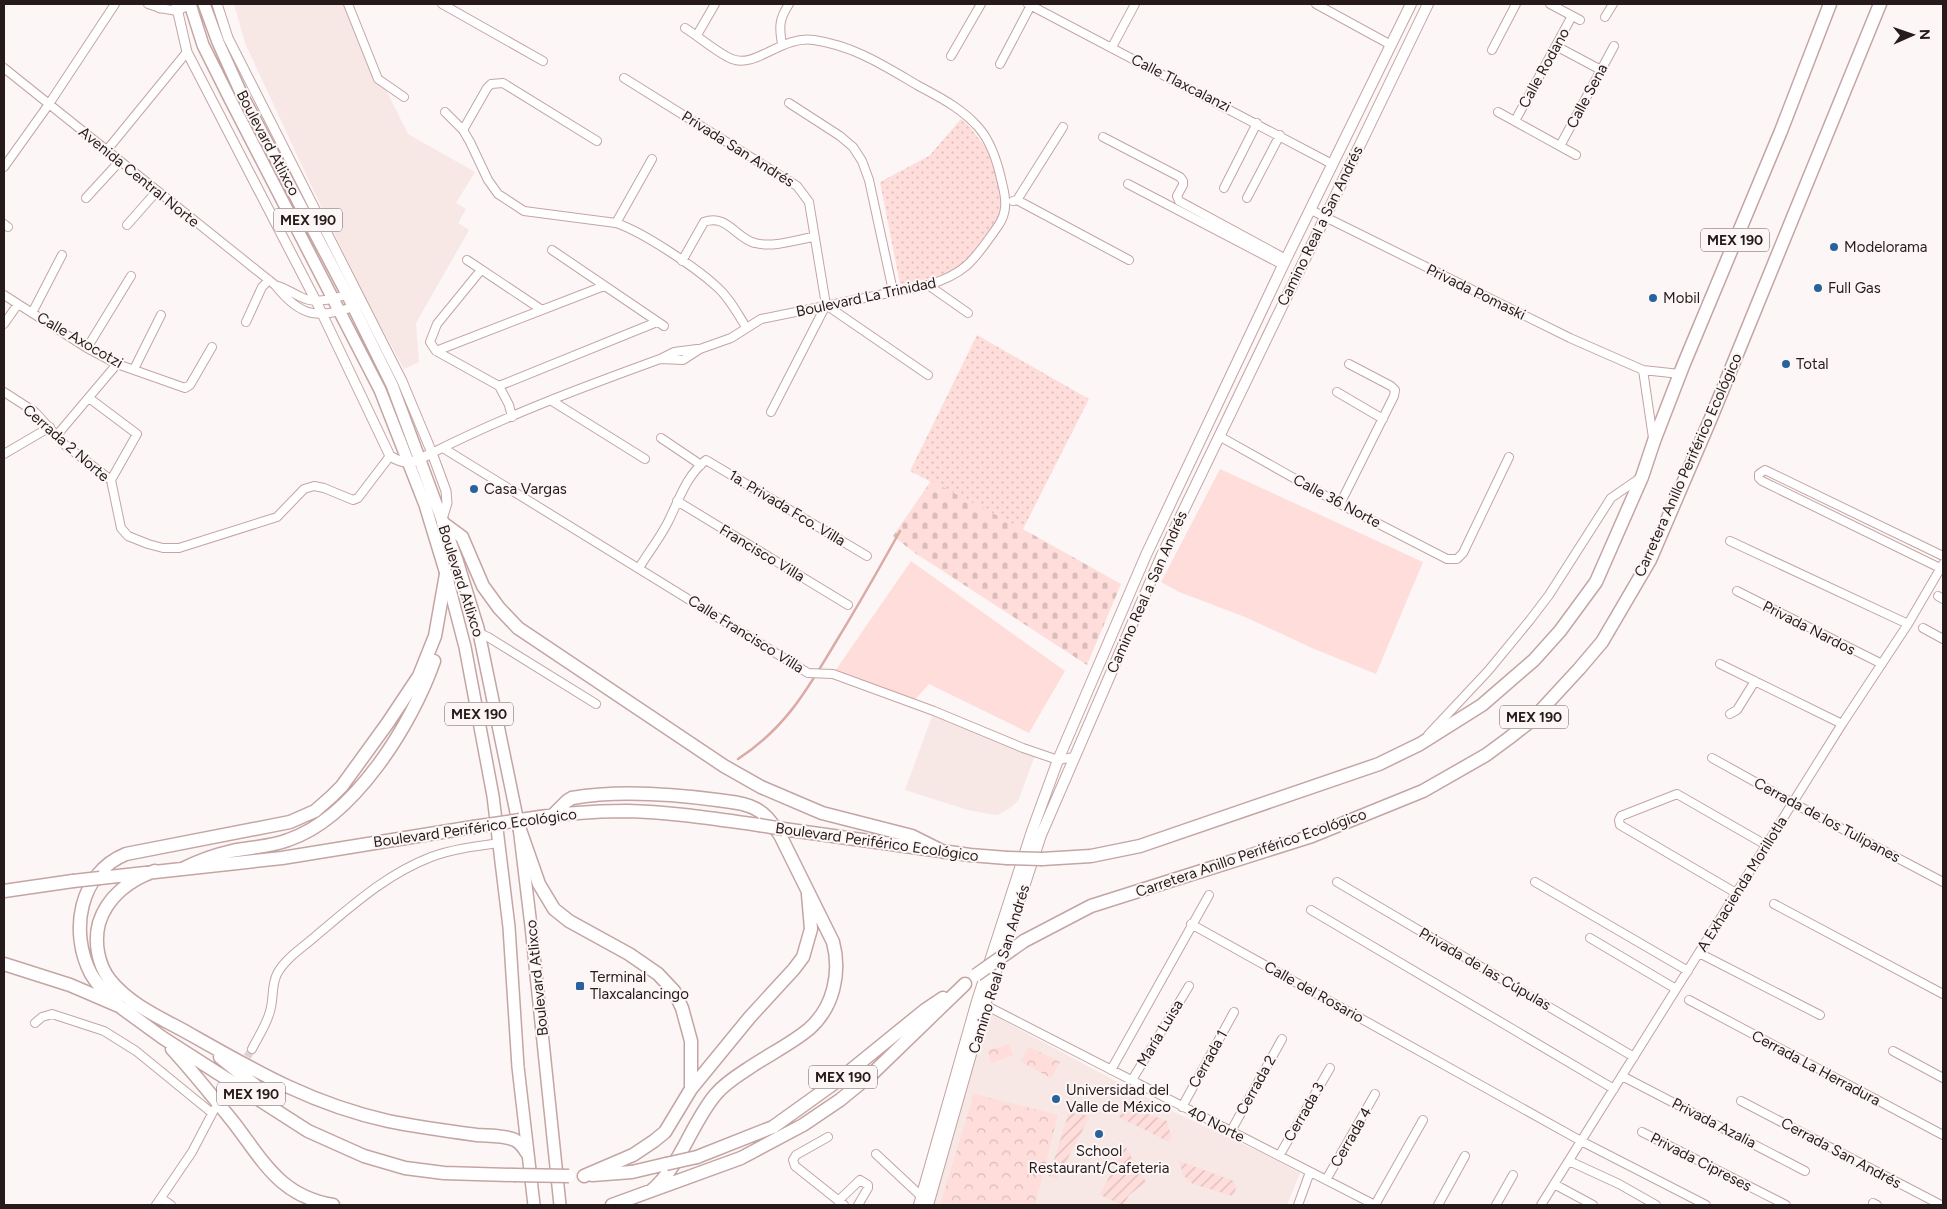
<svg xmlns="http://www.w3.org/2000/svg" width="1947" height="1209" viewBox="0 0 1947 1209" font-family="Figtree,sans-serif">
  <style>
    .built { fill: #f7e7e5 }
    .grass { fill: url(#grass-dots) }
    .cemetery { fill: url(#cemetery-stones) }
    .park { fill: url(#park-crowns) }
    .garden { fill: url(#garden-furrows) }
    .pitch { fill: #fedddb }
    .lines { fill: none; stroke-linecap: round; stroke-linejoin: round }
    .stream { stroke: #daaaa6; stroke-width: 2.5 }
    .minor-tunnel { stroke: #ddd5d5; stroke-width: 8; stroke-dasharray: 8 4; stroke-linecap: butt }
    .minor-casing { stroke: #c4a5a3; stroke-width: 10 }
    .tertiary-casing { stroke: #c4a5a3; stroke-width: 11 }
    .secondary-casing { stroke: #c4a5a3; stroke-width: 12 }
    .primary-casing { stroke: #c4a5a3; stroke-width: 14 }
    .trunk-casing { stroke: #c4a5a3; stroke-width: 15 }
    .minor { stroke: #fff; stroke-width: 8 }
    .tertiary { stroke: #fff; stroke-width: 9 }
    .secondary { stroke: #fff; stroke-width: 10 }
    .primary { stroke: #fff; stroke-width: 11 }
    .trunk { stroke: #fff; stroke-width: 12 }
    .trunk-bridge-casing { stroke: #c4a5a3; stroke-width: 15; stroke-linecap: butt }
    .trunk-bridge { stroke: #fff; stroke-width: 12 }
    .poi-dot { fill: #29629a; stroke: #fdf6f6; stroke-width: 2 }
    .labels { text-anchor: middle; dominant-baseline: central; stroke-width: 4; stroke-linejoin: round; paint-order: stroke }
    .shield { fill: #fdf6f6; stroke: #665d5c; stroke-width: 1 }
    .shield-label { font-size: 14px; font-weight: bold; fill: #261b1a }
    .street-label { font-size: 15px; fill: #261b1a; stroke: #fdf6f6 }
    .poi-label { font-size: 15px; fill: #261b1a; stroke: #fdf6f6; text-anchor: start }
  </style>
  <defs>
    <pattern id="grass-dots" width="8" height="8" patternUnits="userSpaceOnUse" patternTransform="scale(1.25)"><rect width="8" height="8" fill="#fedddb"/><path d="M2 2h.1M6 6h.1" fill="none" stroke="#dabdbb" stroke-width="1.8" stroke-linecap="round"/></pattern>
    <pattern id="cemetery-stones" width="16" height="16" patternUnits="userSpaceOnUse" patternTransform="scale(1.25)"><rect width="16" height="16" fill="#fedddb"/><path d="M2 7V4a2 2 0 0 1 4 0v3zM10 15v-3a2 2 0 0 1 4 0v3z" fill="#dabdbb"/></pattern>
    <pattern id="park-crowns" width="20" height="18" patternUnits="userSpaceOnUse" patternTransform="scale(1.25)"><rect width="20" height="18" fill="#fedddb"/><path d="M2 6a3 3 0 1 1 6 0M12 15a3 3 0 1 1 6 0" fill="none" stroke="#dabdbb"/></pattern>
    <pattern id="garden-furrows" width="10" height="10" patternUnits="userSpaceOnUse" patternTransform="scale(1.25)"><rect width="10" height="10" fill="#fedddb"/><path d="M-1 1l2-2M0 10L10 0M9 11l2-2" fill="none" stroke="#dabdbb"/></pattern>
  </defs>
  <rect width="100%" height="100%" fill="#fdf6f6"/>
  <path class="built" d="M234,4H349L383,84L408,134L475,172L456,203L466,209L458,223L469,230L416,323L419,362L404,369L368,303L309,181L245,43Z
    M934,711L1036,753L1018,801L1010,808L998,815L989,814L968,810L905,790Z
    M989,1013L1170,1110L1264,1154L1300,1173L1287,1205H931L986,1014Z"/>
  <path class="grass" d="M961,119L969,126L986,148L996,176L1002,206L1000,217L971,259L954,271L923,280L900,284L880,182L929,156Z
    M977,335L1089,399L1023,529L910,471Z"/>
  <path class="cemetery" d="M931,481L1023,529L1121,584L1087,665L915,553L893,536Z"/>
  <path class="park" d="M1009,1044L1013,1055L991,1063L987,1051Z
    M1029,1047L1060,1062L1051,1078L1021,1062Z
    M974,1094L1058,1115L1035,1205H940Z"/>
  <path class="garden" d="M1126,1106L1167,1121L1171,1136L1169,1142L1119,1117Z
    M1069,1112L1090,1116L1057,1179L1049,1176Z
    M1125,1146L1146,1182L1129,1195L1123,1205L1100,1195Z
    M1179,1161L1234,1181L1236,1188L1233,1196L1193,1184L1183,1175Z"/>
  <path class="pitch" d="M1220,469L1423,562L1376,674L1312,648L1245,617L1179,592L1161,582Z
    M911,561L1065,671L1029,733L929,684L912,703L833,674Z"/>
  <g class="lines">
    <path class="stream" d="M738,759C787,727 808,688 837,640C859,604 880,567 900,531"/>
    <path class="minor-tunnel" d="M241,1067L252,1049
      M218,1105L234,1079"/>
    <defs>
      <path id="minor" d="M148,4L160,8L177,11L192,4
        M348,4L378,79L404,97
        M442,4L543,61
        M1028,4L1332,164
        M1316,4L1391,45
        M1550,4L1580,20
        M1605,17L1613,4
        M697,35L715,4
        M782,44C779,27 779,19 789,4
        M1556,46L1601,70
        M1112,47L1135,4
        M1492,50L1516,4
        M951,56L981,4
        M1000,64L1031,5
        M4,68L275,285C301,318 318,319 356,306
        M624,78L797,186L809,202L826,305
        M789,103L840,136L853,147L862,161L869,180L893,291
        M445,112L463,130L470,142L488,180L498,194L524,211L616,223C643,232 695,267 716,286C729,297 737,313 746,327
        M1498,112L1576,155
        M1515,121L1572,16
        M463,130L487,88L491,84L503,83L597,141
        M1103,137L1180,177L1183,181V185L1177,196L1179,201L1286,259
        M1560,146L1614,46
        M107,150L187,52
        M4,167L49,104L115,4
        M1128,184L1283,265
        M1224,188L1257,123
        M86,198L120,161
        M1247,198L1280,135
        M1017,200L1129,260
        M1013,201L1017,200L1063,127
        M1311,210L1570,338L1643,370L1680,374
        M616,223L652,159
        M4,224L8,227
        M127,225L157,191
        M552,250L664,326
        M467,260L542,310
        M682,261L704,222C726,213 737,239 755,243C773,248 796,240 813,237
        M481,270L437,324L430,342L436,351L499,386L509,405L512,417
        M275,285C286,288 292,293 301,297C315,305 335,298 349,294
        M928,285L968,313
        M4,295L87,348L117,364L185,388L190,385L212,347
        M826,305L928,375
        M32,313L62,255
        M246,322L262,287L269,280
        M4,324L18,304
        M87,348L131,276
        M436,351L604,286
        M660,359L683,360L700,349L731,338L761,319L928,285C968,273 975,258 998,226C1008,212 1006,198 1002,183C998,164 991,142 979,128C962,108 939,97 917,85C883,65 854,46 814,40C782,35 755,69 732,59C719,54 698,36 685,28
        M134,369L161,315
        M1643,370L1653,438
        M499,386L657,322
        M4,392L35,412L65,445L111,480L121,528L128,536L148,544L163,548H179L277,517L304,489L314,486L324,488L353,500L358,498L390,456
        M1337,392L1383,419
        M89,398L137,434L111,480
        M552,401L645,459
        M771,412L826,305
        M57,435L117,364
        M1219,436L1340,504L1447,559H1457L1463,553L1509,457
        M661,438L701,465
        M443,448L808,673L833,674L934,711L1023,748L1058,760L1074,757
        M432,453C505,416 583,387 660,359L674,352L697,349
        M4,454L50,427
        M677,501L848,605
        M1340,504L1394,396L1395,390L1391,386L1349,364
        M1730,541L1908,624
        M639,568C648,553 660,538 668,522C679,500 686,476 706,460L867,556
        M1940,568L1762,481L1759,478V474L1765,470L1943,556
        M1737,591L1882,664
        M1938,596L1943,599
        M1923,628L1943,639
        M479,633L488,637L596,704
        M1720,664L1842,724
        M1730,714L1737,710L1755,681
        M1428,735L1488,671L1530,620L1549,595L1611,498L1640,478
        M1712,758L1793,803L1943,882
        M1337,882L1634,1057
        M1535,882L1688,971
        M1736,893L1620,825L1619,820L1621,816L1677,794L1766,845
        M1774,904L1943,994
        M1311,910L1614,1089
        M1191,924L1581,1141L1706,1205
        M1590,938L1676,989
        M1699,953L1820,1015
        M1689,1000L1943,1135
        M981,1003L1375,1205L1423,1120
        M35,1023L42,1017L52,1014L104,1031L136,1051L212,1113
        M252,1049C258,1037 267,1024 270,1011C274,999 271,986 277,974C285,958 305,946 318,934C354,904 387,874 431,857C452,849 477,846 499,843
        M1893,1051L1943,1078
        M1111,1070L1209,895
        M1622,1076L1805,1171
        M1132,1080L1189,986
        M1741,1101L1941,1205
        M1182,1107L1234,1012
        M1231,1131L1282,1039
        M1642,1132L1786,1205
        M828,1137L796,1155L793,1160L795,1166L844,1205
        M876,1154L922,1197
        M1279,1156L1330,1068
        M1569,1161L1619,1184L1656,1205
        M1326,1180L1375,1094
        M1554,1184L1593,1205
        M161,1198L171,1205
        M838,1201L860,1180L868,1185V1188L858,1205
        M1873,1203L1877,1205
        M156,1205L192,1152L214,1110
        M1298,1205L1310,1172
        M1438,1205L1465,1156
        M1496,1205L1513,1175
        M1541,1205L1842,724L1908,624L1943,564"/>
      <path id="tertiary" d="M176,4L187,52L316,301L390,456C408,467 414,462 432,453
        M217,4L228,38L402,381L432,453L446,491L447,503L442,519
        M160,8L162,4"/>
      <path id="secondary" d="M919,1205L977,1001L1032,831L1058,760L1146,555L1286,259L1411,4
        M928,1205L985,1005L1041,835L1162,555L1428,4"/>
      <path id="primary" d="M190,4L203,45L230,99L380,390L425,505L446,574L465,647L493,796L509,927L518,1067L534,1205
        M204,4L218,42L241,93L347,294L392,385L457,560L478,628L519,827L531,926L560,1205"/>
      <path id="trunk" d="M443,523L462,537L483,586L499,608L518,628L724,766L761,787L822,813L912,836L944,852
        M554,814L567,801L572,798C617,790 672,794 717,800C729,802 742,802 754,808C766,813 773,825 780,835L833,942C841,972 834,1007 809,1029C791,1044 768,1055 749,1068C737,1076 725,1083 716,1094C691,1123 681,1166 651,1191
        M520,820C556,814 591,811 627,811C671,812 715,819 759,825
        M519,827L539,884L554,909L569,921L629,954L658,974L674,991L682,1008L691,1041V1089L665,1132L654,1141L633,1155L584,1176
        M783,829L970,855L1007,858
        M1042,859L1091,856L1140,846L1379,764L1420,744L1482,705L1534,660L1560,631L1596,582L1642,477L1654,441L1683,366L1781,131L1830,4
        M182,869C198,861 214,855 232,851C251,847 270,847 288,840C354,818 412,724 434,661
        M155,871C130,879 107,897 99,923C94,942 98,965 110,980C130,1005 161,1018 188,1033C255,1071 311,1104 388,1121C417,1127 447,1131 477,1135C489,1136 504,1135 515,1140C521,1143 524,1148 527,1153
        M100,878L282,858L473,827
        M4,891L73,881
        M1024,941L1091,906L1312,836L1423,791L1486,755L1509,738L1532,720L1579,669L1602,642L1650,560L1711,418L1880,4
        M4,964L70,985L119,1006L163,1038L308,1131L364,1156L405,1168L444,1173L514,1175
        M119,1006C108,996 98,986 91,974C69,932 79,873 126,854L290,822L315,811L332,796L342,786L387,724L419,676L435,636L446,574
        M172,1049C194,1073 214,1098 234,1123C264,1162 280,1196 333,1205
        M220,1057L273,1100
        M691,1089L750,1017L794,969L803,957L811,929L808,894
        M697,1157L773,1127L840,1079L925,1010L943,998
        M592,1175L632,1172L666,1164
        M612,1205L741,1158L803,1125L840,1100L873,1073L965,984"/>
    </defs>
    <use href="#minor" class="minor-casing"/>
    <use href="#tertiary" class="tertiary-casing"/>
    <use href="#secondary" class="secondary-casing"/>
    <use href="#primary" class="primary-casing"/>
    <use href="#trunk" class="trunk-casing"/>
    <use href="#minor" class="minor"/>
    <use href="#tertiary" class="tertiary"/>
    <use href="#secondary" class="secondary"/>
    <use href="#primary" class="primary"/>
    <use href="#trunk" class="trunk"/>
    <defs>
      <path id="trunk-bridge" d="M759,825L783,829
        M473,827L520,820
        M1007,858L1042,859
        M73,881L100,878
        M976,975L1024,941
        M666,1164L697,1157
        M514,1175L569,1176"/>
    </defs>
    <use href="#trunk-bridge" class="trunk-bridge-casing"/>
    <use href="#trunk-bridge" class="trunk-bridge"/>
  </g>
  <g class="poi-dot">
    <circle cx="1834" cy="247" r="5"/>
    <circle cx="1818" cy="288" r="5"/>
    <circle cx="1653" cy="298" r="5"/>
    <circle cx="1786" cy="364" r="5"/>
    <circle cx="474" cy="489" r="5"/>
    <rect x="575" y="981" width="10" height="10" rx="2.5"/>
    <circle cx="1056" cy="1099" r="5"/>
    <circle cx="1099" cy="1134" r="5"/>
  </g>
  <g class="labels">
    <g class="shield">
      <rect x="274" y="208.5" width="68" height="23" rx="4"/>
      <rect x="1701" y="228.5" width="68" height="23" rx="4"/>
      <rect x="445" y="702.5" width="68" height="23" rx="4"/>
      <rect x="1500" y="705.5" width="68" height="23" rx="4"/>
      <rect x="809" y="1065.5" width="68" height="23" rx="4"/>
      <rect x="217" y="1082.5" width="68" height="23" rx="4"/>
    </g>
    <g class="shield-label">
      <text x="308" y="220">MEX 190</text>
      <text x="1735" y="240">MEX 190</text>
      <text x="479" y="714">MEX 190</text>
      <text x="1534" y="717">MEX 190</text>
      <text x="843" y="1077">MEX 190</text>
      <text x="251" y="1094">MEX 190</text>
    </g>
    <g class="street-label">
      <text transform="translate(1544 68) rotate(-61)">Calle Rodano</text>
      <text transform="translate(1181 83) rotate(27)">Calle Tlaxcalanzi</text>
      <text transform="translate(1587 96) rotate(-62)">Calle Sena</text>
      <text transform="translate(268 143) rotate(62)">Boulevard Atlixco</text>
      <text transform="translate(738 149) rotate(32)">Privada San Andrés</text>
      <text transform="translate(139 177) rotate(39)">Avenida Central Norte</text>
      <text transform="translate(1320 226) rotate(-64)">Camino Real a San Andrés</text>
      <text transform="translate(1476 292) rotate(26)">Privada Pomaski</text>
      <text transform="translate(866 297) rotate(-12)">Boulevard La Trinidad</text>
      <text transform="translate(80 340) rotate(30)">Calle Axocotzi</text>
      <text transform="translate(66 443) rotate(41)">Cerrada 2 Norte</text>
      <text transform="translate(1688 465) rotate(-66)">Carretera Anillo Periférico Ecológico</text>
      <text transform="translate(1337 501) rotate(28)">Calle 36 Norte</text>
      <text transform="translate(787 508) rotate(31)">1a. Privada Fco. Villa</text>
      <text transform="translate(762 553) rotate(31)">Francisco Villa</text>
      <text transform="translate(461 581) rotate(72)">Boulevard Atlixco</text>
      <text transform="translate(1147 592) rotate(-66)">Camino Real a San Andrés</text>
      <text transform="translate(1809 628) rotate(27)">Privada Nardos</text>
      <text transform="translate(746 634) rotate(32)">Calle Francisco Villa</text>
      <text transform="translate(1827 820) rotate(28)">Cerrada de los Tulipanes</text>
      <text transform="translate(475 828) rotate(-8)">Boulevard Periférico Ecológico</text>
      <text transform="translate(877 842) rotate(8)">Boulevard Periférico Ecológico</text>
      <text transform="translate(1251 853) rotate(-19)">Carretera Anillo Periférico Ecológico</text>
      <text transform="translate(1742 884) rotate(-58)">A Exhacienda Morillotla</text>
      <text transform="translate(999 969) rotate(-73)">Camino Real a San Andrés</text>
      <text transform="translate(1485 969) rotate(30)">Privada de las Cúpulas</text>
      <text transform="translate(537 978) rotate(-96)">Boulevard Atlixco</text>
      <text transform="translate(1314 992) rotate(29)">Calle del Rosario</text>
      <text transform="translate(1160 1033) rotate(-59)">María Luisa</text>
      <text transform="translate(1208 1059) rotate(-61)">Cerrada 1</text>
      <text transform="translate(1816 1068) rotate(28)">Cerrada La Herradura</text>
      <text transform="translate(1256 1085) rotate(-61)">Cerrada 2</text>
      <text transform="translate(1304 1112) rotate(-60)">Cerrada 3</text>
      <text transform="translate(1714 1123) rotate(27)">Privada Azalia</text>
      <text transform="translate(1216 1124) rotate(27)">40 Norte</text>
      <text transform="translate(1351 1137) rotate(-60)">Cerrada 4</text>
      <text transform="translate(1841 1153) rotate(28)">Cerrada San Andrés</text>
      <text transform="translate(1701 1162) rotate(27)">Privada Cipreses</text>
    </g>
    <g class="poi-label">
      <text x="1844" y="247">Modelorama</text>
      <text x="1828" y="288">Full Gas</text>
      <text x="1663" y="298">Mobil</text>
      <text x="1796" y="364">Total</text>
      <text x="484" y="489">Casa Vargas</text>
      <text x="590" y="977">Terminal<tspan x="590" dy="17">Tlaxcalancingo</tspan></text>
      <text x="1066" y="1090">Universidad del<tspan x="1066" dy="17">Valle de México</tspan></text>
      <text x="1099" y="1151" text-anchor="middle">School<tspan x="1099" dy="17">Restaurant/Cafeteria</tspan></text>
    </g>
  </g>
  <rect width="1947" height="1209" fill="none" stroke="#261b1a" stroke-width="10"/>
  <g transform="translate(1912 35) rotate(88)" stroke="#fdf6f6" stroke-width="4" paint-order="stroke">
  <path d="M0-4L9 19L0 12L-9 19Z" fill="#261b1a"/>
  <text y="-8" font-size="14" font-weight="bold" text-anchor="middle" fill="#261b1a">N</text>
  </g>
</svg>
